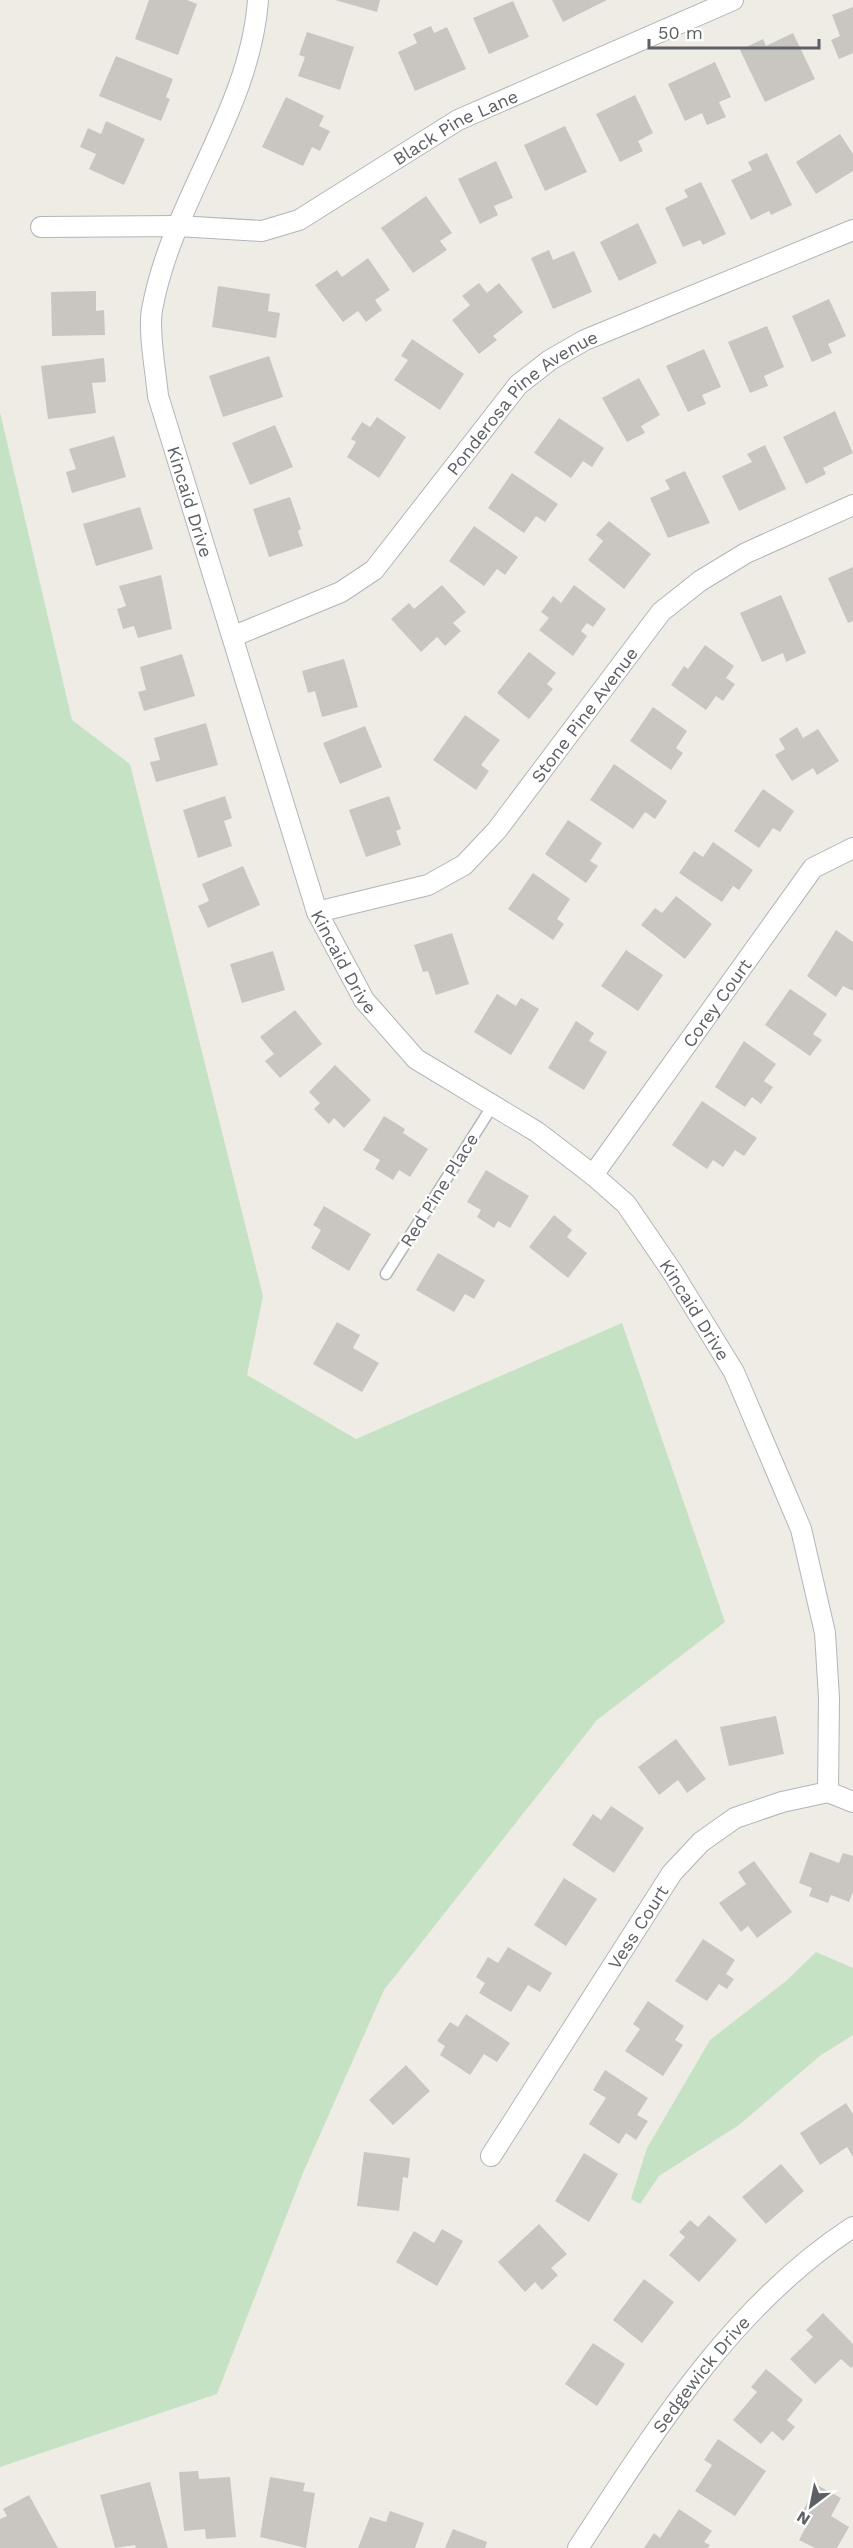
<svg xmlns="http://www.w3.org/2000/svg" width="853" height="2548" viewBox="0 0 853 2548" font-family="'Work Sans',sans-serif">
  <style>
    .green { fill: #c6e2c5 }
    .building { fill: #c9c6c2 }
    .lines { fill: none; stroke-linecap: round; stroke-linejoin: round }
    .service-casing { stroke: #b2b5b9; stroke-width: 13 }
    .minor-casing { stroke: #b2b5b9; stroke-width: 22 }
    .service { stroke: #fff; stroke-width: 10 }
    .minor { stroke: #fff; stroke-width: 20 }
    .labels { text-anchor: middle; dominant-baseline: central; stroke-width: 4.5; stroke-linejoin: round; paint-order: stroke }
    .street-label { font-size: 18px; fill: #5d6064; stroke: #fff }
  </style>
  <rect width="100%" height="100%" fill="#eeece5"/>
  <path class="green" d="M0,412L72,720L130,764L263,1296L247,1375L356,1439L622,1323L725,1622L597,1720L384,1990L303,2173L217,2394L0,2467Z
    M816,1952L853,1968V2035L821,2055L739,2125L659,2176L640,2204L631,2199L647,2148L710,2040L786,1981Z"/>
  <path class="building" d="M149,0H187L197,4L178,55L135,39Z
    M335,0H380L377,12Z
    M552,0H607L563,22Z
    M513,1L529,37L489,54L473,18Z
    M853,7V53L839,59L831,40L840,36L832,15Z
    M431,26L434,33L447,27L466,69L415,91L398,52L417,43L413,34Z
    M307,32L354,47L340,90L298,76L305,57L299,55Z
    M793,33L815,79L765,102L740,50L763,39L766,46Z
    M116,56L173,79L166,97L170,99L161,121L99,96Z
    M715,62L731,97L719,102L726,117L707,125L702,113L685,121L668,84Z
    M635,95L653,133L638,141L643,151L620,162L596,114Z
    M286,97L324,116L319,126L330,131L320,151L312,147L303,166L262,147Z
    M106,121L145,139L124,185L89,169L96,154L80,147L88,128L101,134Z
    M565,126L587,172L545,191L524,145Z
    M840,134L853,154V171L816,194L796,162Z
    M767,153L792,205L771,215L769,211L751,220L731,180L752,170L748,162Z
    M496,161L513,198L494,206L498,215L480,224L458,179Z
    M701,182L726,234L703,245L700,240L683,247L665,208L688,197L684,190Z
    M426,196L452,233L440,241L447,250L413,273L381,228Z
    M638,223L657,263L619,281L600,242Z
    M549,250L553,260L574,251L592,292L553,309L531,258Z
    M368,258L390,290L375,300L382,310L366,322L358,311L343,322L315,285L337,270L342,277Z
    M479,283L487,293L499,283L523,312L493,336L497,340L479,354L452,320L470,305L462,296Z
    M218,286L270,294L268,311L280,313L276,338L212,327Z
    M96,291V311L104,310L105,335L52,336L51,292Z
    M829,299L846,336L828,344L832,353L812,362L792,316Z
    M767,326L784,367L764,376L768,386L750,393L728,342Z
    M412,339L464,374L440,410L394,380L408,360L401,356Z
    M704,349L721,387L702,395L706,404L688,412L666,366Z
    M269,356L283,397L223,417L209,376Z
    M104,358L106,382L92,383L96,413L48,419L41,366Z
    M639,378L660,415L641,426L645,433L627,442L602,398Z
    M835,411L853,453L823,468L826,474L806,484L783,437Z
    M377,417L406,437L379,478L347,457L356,442L351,439L362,422L370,427Z
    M559,418L604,448L592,467L583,461L571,478L534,453Z
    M275,425L293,467L250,485L232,443Z
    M114,436L126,477L72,493L66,472L76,469L69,449Z
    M765,445L786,489L739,511L722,476L752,462L747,454Z
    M685,471L710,523L668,538L650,498L670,489L665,480Z
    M512,473L558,504L545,522L536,516L524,533L488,508Z
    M290,497L301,529L298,531L303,546L269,557L253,509Z
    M140,507L153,549L96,566L83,524Z
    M609,521L651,554L624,589L588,560L603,541L596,535Z
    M474,526L518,557L505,575L497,569L484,586L449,561Z
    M853,567V621L848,623L828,578Z
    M161,575L172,629L138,638L134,626L123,629L117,609L126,606L119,586Z
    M442,585L466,612L453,623L461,631L445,646L437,637L421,652L391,619L409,603L414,609Z
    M574,585L606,609L593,627L587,623L581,631L587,636L573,656L539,630L549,618L541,612L553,596L561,603Z
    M781,595L806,653L786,662L783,653L762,662L740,613Z
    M705,645L734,666L726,678L735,684L723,701L716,696L706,710L671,685L684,666L688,669Z
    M529,652L556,673L547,684L553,689L529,719L497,693Z
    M182,654L195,696L144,711L138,692L146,690L140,667Z
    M344,659L358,707L322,717L315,691L308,693L302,671Z
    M653,707L687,731L676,748L683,753L671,770L630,741Z
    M465,715L500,740L481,765L489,771L476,790L433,760Z
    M206,723L218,765L156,782L150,762L160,760L154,738Z
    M365,726L382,767L340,784L323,743Z
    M797,727L803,738L818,729L839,761L817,775L813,768L792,781L775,755L785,749L779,739Z
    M614,764L667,801L655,819L645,812L633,829L590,800Z
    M763,789L794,811L780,832L773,828L759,848L734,831Z
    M225,796L232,818L224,821L232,846L198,858L183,810Z
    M389,796L401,829L396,831L401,845L366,857L349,810Z
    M568,820L602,843L590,861L598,866L586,883L545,854Z
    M713,842L753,870L739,890L733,886L722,902L679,873L694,851L703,857Z
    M243,866L260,905L208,928L198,906L209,901L202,884Z
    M533,873L570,899L557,919L564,924L553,940L508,909Z
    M676,896L712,924L685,959L641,925L655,908L662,913Z
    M836,930L853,942V991L843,986L836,997L807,976Z
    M452,933L469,984L436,995L428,971L423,972L414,945Z
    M626,950L663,975L638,1011L601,986Z
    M273,951L285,990L242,1003L230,964Z
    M790,989L827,1014L813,1034L822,1040L810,1056L765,1025Z
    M497,994L516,1006L521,998L539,1009L511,1055L474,1032Z
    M295,1010L322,1044L280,1078L265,1061L274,1054L260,1037Z
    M576,1021L594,1033L589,1041L607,1052L584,1090L548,1068Z
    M744,1041L776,1064L764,1081L773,1087L761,1104L752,1097L745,1107L715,1087Z
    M335,1065L371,1100L344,1128L334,1118L329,1124L314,1109L320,1103L309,1092Z
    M702,1101L757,1138L744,1156L735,1150L723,1167L713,1160L707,1169L672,1145Z
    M384,1116L405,1129L403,1133L428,1149L410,1177L399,1170L393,1180L375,1169L380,1160L363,1150Z
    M486,1170L529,1196L510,1228L498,1221L494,1228L477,1217L481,1210L467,1202Z
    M324,1206L371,1234L349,1271L311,1248L321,1230L313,1225Z
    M554,1215L572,1230L567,1237L587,1253L568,1278L529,1247Z
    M438,1253L485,1280L474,1299L465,1294L454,1312L416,1290Z
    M337,1322L360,1335L353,1348L379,1363L362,1392L313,1364Z
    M776,1716L784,1754L729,1766L720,1727Z
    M676,1739L706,1779L687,1793L678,1780L659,1795L638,1767Z
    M611,1806L644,1828L614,1873L572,1845L593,1814L601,1820Z
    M810,1852L839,1863L843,1853L853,1856V1892L849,1902L831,1895L828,1903L809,1896L812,1888L799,1883Z
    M754,1861L792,1912L757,1938L748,1926L741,1932L719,1903L746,1884L738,1872Z
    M564,1878L597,1899L566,1946L534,1925Z
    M703,1939L735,1960L726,1974L734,1979L727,1989L719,1984L707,2001L675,1981Z
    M508,1947L552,1973L540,1992L528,1985L511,2012L479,1993L485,1983L476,1977L488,1957L498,1963Z
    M648,2001L684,2026L675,2040L683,2045L663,2076L625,2051L640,2029L633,2024Z
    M466,2014L510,2043L497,2062L484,2054L470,2075L440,2055L445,2046L437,2041L450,2022L458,2027Z
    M406,2065L430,2091L393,2125L369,2100Z
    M605,2070L648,2098L637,2115L648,2121L636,2140L626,2133L619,2144L589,2124L606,2098L593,2090Z
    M846,2103L853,2114V2157L847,2147L820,2165L800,2133Z
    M364,2152L410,2158L408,2178L403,2177L399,2211L357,2206Z
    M584,2153L618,2174L589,2222L555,2201Z
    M781,2164L804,2191L766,2224L742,2197Z
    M709,2215L737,2240L699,2282L669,2255L685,2237L679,2232L690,2220L698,2227Z
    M539,2224L567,2254L551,2268L558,2275L542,2290L535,2282L525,2292L498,2262Z
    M442,2229L463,2241L437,2286L396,2262L414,2231L434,2243Z
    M644,2279L674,2302L642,2343L613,2320Z
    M823,2313L853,2344V2366L851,2368L841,2359L815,2384L790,2359L813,2337L806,2330Z
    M593,2343L625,2364L597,2406L565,2384Z
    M766,2369L803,2400L787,2420L795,2427L783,2441L772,2431L761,2444L733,2420L757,2392L751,2387Z
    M718,2439L766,2471L735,2516L695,2491L712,2465L704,2460Z
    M198,2471L199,2479L230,2477L236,2537L206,2539L205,2529L184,2531L179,2472Z
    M270,2477L305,2483L303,2491L315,2493L306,2548L260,2537Z
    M150,2482L168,2548H136L135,2545L115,2548L100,2495Z
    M817,2485L841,2498L831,2516L849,2527L837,2548H815L799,2540L807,2525L798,2520Z
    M29,2495L58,2548H0V2519L7,2516L3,2509Z
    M679,2509L712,2531L704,2542L710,2545L708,2548H644L654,2533L660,2538Z
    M390,2511L424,2523L415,2548H358L370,2517L386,2522Z
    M453,2529L487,2542L485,2548H445Z"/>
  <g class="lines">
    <defs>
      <path id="service" d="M386,1274L493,1105"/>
      <g id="minor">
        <path id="s1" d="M258,0C250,111 171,202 152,310C148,331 156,373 158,396L317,912L364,1000L416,1059L537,1132L593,1175L626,1204L673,1273L734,1372L801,1529L825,1633L829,1698L828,1792"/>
        <path id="s2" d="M41,227L178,226L262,231L299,220L458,120L733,0"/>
        <path id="s3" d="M234,636L341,592L374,570L518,385L550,360L585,340L853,230"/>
        <path id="s4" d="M317,912L428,885L464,865L497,830L661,612L700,581L746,553L853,505"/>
        <path id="s5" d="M593,1175L813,868L853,848"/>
        <path id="s6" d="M491,2156L672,1873L701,1842L735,1818L782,1802L828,1792L853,1802"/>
        <path id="s7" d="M578,2548C655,2430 733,2305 853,2227"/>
      </g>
    </defs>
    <use href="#service" class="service-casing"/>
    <use href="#minor" class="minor-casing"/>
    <use href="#service" class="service"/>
    <use href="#minor" class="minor"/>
  </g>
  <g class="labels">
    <g class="street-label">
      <text stroke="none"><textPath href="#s2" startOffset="442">Black Pine Lane</textPath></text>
      <text stroke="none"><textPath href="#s3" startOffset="381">Ponderosa Pine Avenue</textPath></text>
      <text stroke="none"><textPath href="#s1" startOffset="526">Kincaid Drive</textPath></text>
      <text stroke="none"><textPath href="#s4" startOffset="348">Stone Pine Avenue</textPath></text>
      <text stroke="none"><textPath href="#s1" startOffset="1012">Kincaid Drive</textPath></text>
      <text stroke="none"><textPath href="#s5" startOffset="212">Corey Court</textPath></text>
      <text transform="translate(439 1190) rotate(-58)">Red Pine Place</text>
      <text stroke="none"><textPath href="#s1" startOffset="1516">Kincaid Drive</textPath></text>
      <text stroke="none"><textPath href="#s6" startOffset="272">Vess Court</textPath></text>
      <text stroke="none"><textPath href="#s7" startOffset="213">Sedgewick Drive</textPath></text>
    </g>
  </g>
  <g transform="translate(811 2506) rotate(212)" stroke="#ffffff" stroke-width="4.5" paint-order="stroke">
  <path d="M0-4.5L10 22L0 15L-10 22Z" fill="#5d6064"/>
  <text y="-9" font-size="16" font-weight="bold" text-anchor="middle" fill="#5d6064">N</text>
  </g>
  <path d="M649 39v9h170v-9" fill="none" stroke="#5d6064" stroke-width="3"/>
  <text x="658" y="39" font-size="18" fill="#5d6064" stroke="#ffffff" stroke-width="4.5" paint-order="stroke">50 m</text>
</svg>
